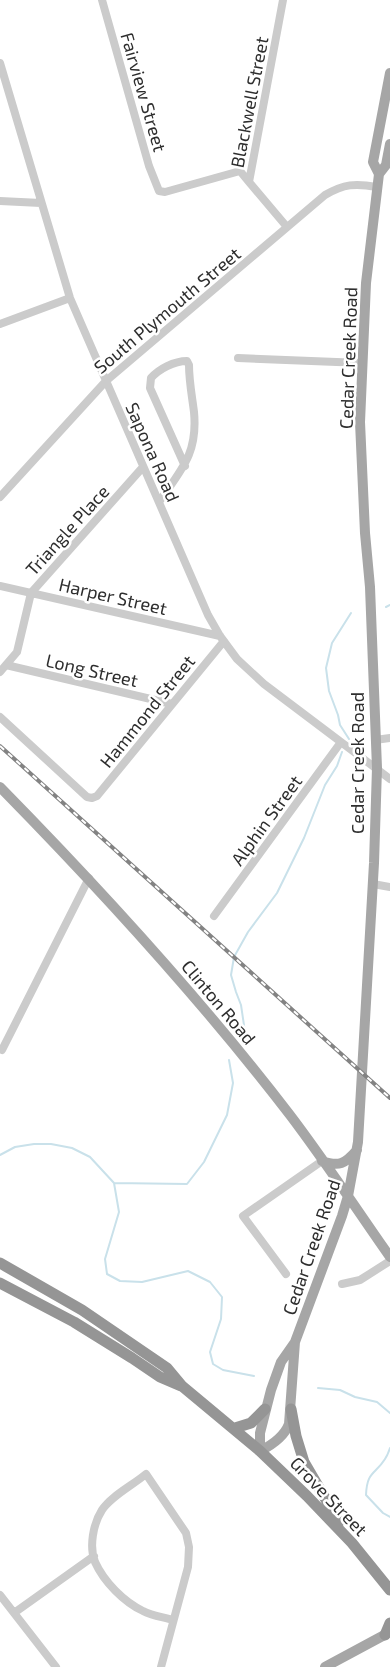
<svg xmlns="http://www.w3.org/2000/svg" width="390" height="1667" viewBox="0 0 390 1667" font-family="'Exo 2',sans-serif">
  <style>
    .lines { fill: none; stroke-linecap: round; stroke-linejoin: round }
    .stream { stroke: #c9e1ea; stroke-width: 2 }
    .minor { stroke: #cbcbcb; stroke-width: 8 }
    .major { stroke: #a6a6a6; stroke-width: 10 }
    .highway { stroke: #959595; stroke-width: 11 }
    .rail-casing { stroke: #838383; stroke-width: 4 }
    .rail { stroke: #fff; stroke-width: 2; stroke-dasharray: 5.5; stroke-linecap: butt }
    .labels { text-anchor: middle; dominant-baseline: central; stroke-width: 5; stroke-linejoin: round; paint-order: stroke }
    .street-label { font-size: 18px; fill: #2e2e2e; stroke: #fff }
  </style>
  <rect width="100%" height="100%" fill="#fff"/>
  <g class="lines">
    <path class="stream" d="M386,607L390,605
      M349,739L340,725L338,715L329,691L326,668L332,643L351,613
      M249,1043L245,1032L241,1005L236,992L231,975L234,957L248,932L277,893L304,838L325,785L337,766L342,752
      M0,1155L15,1147L34,1144H51L72,1148L90,1157L114,1183L119,1212L105,1259L107,1274L120,1281L142,1282L188,1271L210,1282L222,1297L221,1319L210,1352L213,1364L223,1370L254,1376
      M114,1183L187,1184L204,1162L227,1115L233,1083L229,1060
      M318,1388L340,1390L355,1397L377,1402L390,1413
      M390,1448C389,1451 387,1456 385,1459C375,1475 367,1471 366,1495L383,1513L390,1517"/>
    <path class="minor" d="M102,0L149,166L159,191L165,192L240,171L249,182
      M283,0L249,182L287,227
      M0,63L70,298L208,615L220,636L237,659L264,684L390,779
      M0,201L41,203
      M0,324L70,298
      M238,358L362,363
      M0,497L106,381L325,195C344,184 355,183 377,187
      M159,502C181,470 198,454 194,412C192,396 189,381 189,365L187,361C174,361 159,369 151,378L150,388L185,466
      M0,586L220,636
      M6,665L172,704
      M0,672L17,652L31,593L143,467
      M0,717L87,797L92,798L97,796L224,641
      M375,740L390,738
      M373,884L390,887
      M214,916L341,742
      M2,1050L89,878
      M286,1274L243,1216L322,1161
      M342,1284L360,1280L390,1261
      M0,1595L56,1667
      M14,1613L94,1556
      M161,1667L188,1567L189,1547L186,1533L146,1474C133,1485 111,1496 102,1510C93,1524 89,1547 95,1562C104,1582 124,1602 143,1611C152,1616 163,1617 173,1620"/>
    <path class="major" d="M379,174L373,162L390,73
      M0,787C102,891 201,999 290,1115C325,1161 357,1210 390,1257
      M322,1161C339,1167 345,1164 357,1150
      M295,1342L289,1424C284,1437 272,1445 260,1451V1433L271,1390L281,1362L295,1342L342,1216L348,1196L358,1142L374,863L377,768L370,587L365,533L360,422L366,283L379,174L386,165L390,144
      M325,1667L390,1632"/>
    <path class="highway" d="M0,1263L82,1310L167,1368L182,1386L260,1451L307,1496L352,1543L390,1590
      M0,1283L74,1322L132,1358L160,1377L181,1386
      M291,1409L296,1436L304,1462L339,1522
      M235,1428L251,1423L265,1409
      M385,1635L390,1623"/>
    <defs>
      <path id="rail" d="M0,746L390,1098"/>
    </defs>
    <use href="#rail" class="rail-casing"/>
    <use href="#rail" class="rail"/>
  </g>
  <g class="labels">
    <g class="street-label">
      <text transform="translate(144 92) rotate(74)">Fairview Street</text>
      <text transform="translate(249 102) rotate(-79)">Blackwell Street</text>
      <text transform="translate(167 310) rotate(-40)">South Plymouth Street</text>
      <text transform="translate(348 358) rotate(-88)">Cedar Creek Road</text>
      <text transform="translate(153 452) rotate(66)">Sapona Road</text>
      <text transform="translate(67 530) rotate(-48)">Triangle Place</text>
      <text transform="translate(113 596) rotate(13)">Harper Street</text>
      <text transform="translate(92 670) rotate(13)">Long Street</text>
      <text transform="translate(147 711) rotate(-51)">Hammond Street</text>
      <text transform="translate(357 763) rotate(-90)">Cedar Creek Road</text>
      <text transform="translate(266 820) rotate(-54)">Alphin Street</text>
      <text transform="translate(219 1002) rotate(50)">Clinton Road</text>
      <text transform="translate(311 1247) rotate(-71)">Cedar Creek Road</text>
      <text transform="translate(329 1496) rotate(46)">Grove Street</text>
    </g>
  </g>
</svg>
